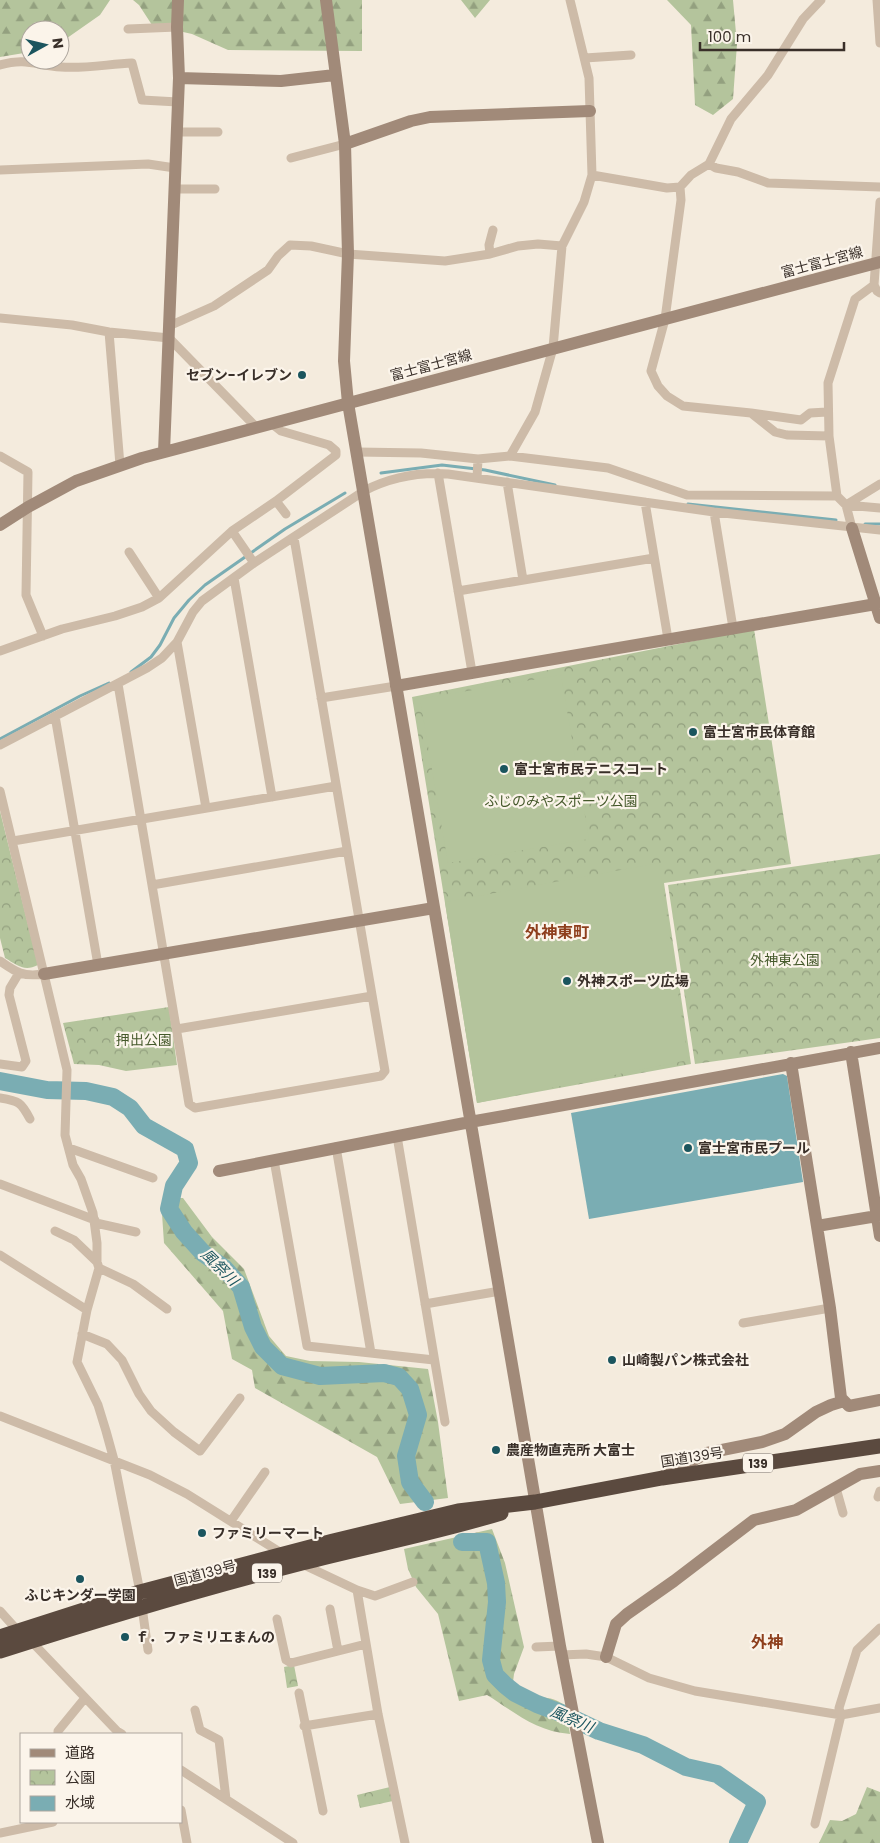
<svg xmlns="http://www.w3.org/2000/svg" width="880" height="1843" viewBox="0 0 880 1843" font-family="Poppins,'Noto Sans JP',sans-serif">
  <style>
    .forest { fill: url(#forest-firs) }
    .park { fill: url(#park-crowns) }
    .pitch { fill: #b4c49c }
    .water { fill: #7aadb3 }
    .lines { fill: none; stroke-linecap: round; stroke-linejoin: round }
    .stream { stroke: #7aadb3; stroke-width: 3 }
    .river { stroke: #7aadb3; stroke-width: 18 }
    .street { stroke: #cdbba8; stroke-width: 9 }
    .secondary { stroke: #a18a79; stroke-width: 12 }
    .highway { stroke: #5b4a3f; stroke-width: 15 }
    .poi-dot { fill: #1b555e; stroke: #fbf4ea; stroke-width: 2 }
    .labels { text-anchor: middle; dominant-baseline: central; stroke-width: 4.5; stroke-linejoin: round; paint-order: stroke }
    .shield { fill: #fbf4ea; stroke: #736a63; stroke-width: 1 }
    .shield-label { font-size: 12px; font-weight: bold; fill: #392f29 }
    .street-label { font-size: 14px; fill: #392f29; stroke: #fbf4ea }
    .poi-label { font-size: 14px; font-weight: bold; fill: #392f29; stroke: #fbf4ea; text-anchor: start }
    .park-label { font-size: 14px; fill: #45592b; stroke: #fbf4ea }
    .water-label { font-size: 15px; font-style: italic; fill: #1b555e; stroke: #fbf4ea }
    .quarter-label { font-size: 16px; font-weight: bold; fill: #8e3f1d; stroke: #fbf4ea }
  </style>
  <defs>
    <pattern id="forest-firs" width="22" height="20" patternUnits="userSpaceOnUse" patternTransform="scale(1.25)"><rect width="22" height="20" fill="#b4c49c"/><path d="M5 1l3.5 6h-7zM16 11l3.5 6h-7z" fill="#93a07f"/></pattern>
    <pattern id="park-crowns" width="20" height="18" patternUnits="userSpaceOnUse" patternTransform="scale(1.25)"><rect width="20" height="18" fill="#b4c49c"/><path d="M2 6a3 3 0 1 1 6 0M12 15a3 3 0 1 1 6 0" fill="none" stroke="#93a07f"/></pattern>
  </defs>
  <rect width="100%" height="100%" fill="#f4ebdd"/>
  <path class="forest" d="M0,0H110L100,15L60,43V30H30V52L0,57Z
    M133,0H362V51L228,50L192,34L152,25L139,5Z
    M461,0H490L475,18Z
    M667,0H733L737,44L733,99L713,115L695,105L691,25Z
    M165,1198H183L212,1237L244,1269L269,1336L286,1356L310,1361L359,1362L428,1369L438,1422L448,1498L400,1504L377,1457L255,1388L252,1370L232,1359L223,1311L164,1243L162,1214Z
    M492,1529L505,1563L524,1647L514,1674L513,1682C520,1687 526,1694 534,1696C548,1699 550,1696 565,1705L570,1734C535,1731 516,1713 487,1695L459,1701L438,1614L416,1587L408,1569L404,1549Z
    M867,1787L880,1792V1843H819L830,1820L842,1821L856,1814Z"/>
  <path class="park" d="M754,629L791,864L664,883L691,1064L477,1103L412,697Z
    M0,811L38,965C24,972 17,965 5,958L0,938Z
    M880,854V1038L695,1064L668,885Z
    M169,1007L177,1065L126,1071L99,1065L74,1064L63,1023Z
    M294,1665L298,1686L287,1688L284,1667Z
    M390,1787L393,1801L360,1808L357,1795Z"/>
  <path class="pitch" d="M561,675L589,839L448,863L420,699Z
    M659,863L688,1060L477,1103L445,902Z"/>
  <path class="water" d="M783,1074L787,1076L803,1182L589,1219L571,1113Z"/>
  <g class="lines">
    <path class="stream" d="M381,473L442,465L485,470L555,485
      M688,504L836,520
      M865,524H880
      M131,672L151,657L160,645L174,618L189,600L205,585L285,529L345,493
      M0,739L80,696L109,683"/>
    <path class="river" d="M0,1081L47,1090L86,1091L113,1097L130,1108L144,1126L185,1149L189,1163L174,1186L169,1209L184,1232L203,1253L224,1268L241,1287L253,1327L263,1347L282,1366L320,1376L384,1373L399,1377L410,1389L418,1415L406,1456L410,1482L425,1502
      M462,1542H487L496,1583L497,1602L491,1660L495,1675L505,1685L515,1693L537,1704L561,1713L599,1731L643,1745L686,1767L717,1774L757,1802L738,1843"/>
    <path class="street" d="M877,0L880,43
      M128,29L177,27
      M585,58L631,55
      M0,65C27,57 37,66 61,67C84,69 109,64 132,63L142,100L178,102
      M177,132H218
      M291,158L345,144
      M709,164L731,119L768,75L803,19L821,0
      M0,170L148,164L175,168
      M592,175L667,188L680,187L691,175L709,164L716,168L738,172L768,183L880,187
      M680,187L681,200L665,319L651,371L658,386L667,396L683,406L751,413L775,432L787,435L829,436
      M175,189H215
      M880,202L874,285L877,291L880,293
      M490,254L489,245L493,230
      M874,285L855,299L828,383L829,436L837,496L846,505L880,508
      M0,318L72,325L109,332L169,338L256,427
      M169,326L214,306L268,270L278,256L290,245L311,246L348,254L445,261L490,254L518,246L538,244L562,246
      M109,332L120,465
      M751,413L801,420L810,413L827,412
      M357,452L421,453L478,459L510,456L608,468L687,495L837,496
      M0,456L28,472L26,595L43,636
      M510,456L535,412L553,348L562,246L584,202L592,175L589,78L570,0
      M438,473L472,672
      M477,478L478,459
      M507,482L523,580
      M276,501L286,514
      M645,502L668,639
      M714,512L733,628
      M852,528L846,505L880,484
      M232,531L254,563
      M129,552L159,598
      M234,578L272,797
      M458,591L654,558
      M177,642L206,808
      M0,651L62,629L115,616L142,607L159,598L232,531L276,501L336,455V451L329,445L281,431L271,423
      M118,684L189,1104L195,1108L381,1076L385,1071L294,538
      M321,698L396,686
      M55,716L98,965
      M0,745L147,668L162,658L177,642L193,612L202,601L254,563L364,491C391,477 418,472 448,474L714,512L880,530
      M0,791L67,1070L65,1135L73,1165L81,1179L93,1213L97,1243V1262L99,1268L87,1310L77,1362L98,1405L106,1431L114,1460L140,1592
      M13,841L336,786
      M152,885L347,851
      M0,961C17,973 23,977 44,974
      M177,1029L372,996
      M0,1064L22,1067L26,1061L9,995L10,988L19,973
      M0,1098C19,1101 21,1102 30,1119
      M397,1136L445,1422
      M336,1147L371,1353
      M69,1148L153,1178
      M274,1160L307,1346L434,1360
      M0,1184L95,1220
      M96,1223L136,1232
      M55,1231L74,1240L97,1262
      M0,1255L87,1310
      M99,1268L133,1284L167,1309
      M425,1304L500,1291
      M743,1323L830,1308
      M82,1334L107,1344L122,1360L139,1394L151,1411L174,1432L200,1451L240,1398
      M0,1416L150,1475L187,1494L283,1554
      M836,1488L843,1513
      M878,1497L880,1491
      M231,1521L265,1472
      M302,1564L357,1590L378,1714L405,1843
      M357,1590L375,1596L413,1582
      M142,1607L148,1650
      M330,1609L338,1651
      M0,1611L18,1631L31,1641L117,1731L122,1734
      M277,1619L286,1660L291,1663L366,1644
      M536,1647L560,1646
      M561,1655L586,1654L606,1657L649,1678L695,1691L841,1715L880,1708
      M299,1693L323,1811
      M195,1710L200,1730L219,1740L226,1799
      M304,1726L378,1714
      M58,1734V1731L85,1698
      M181,1770L293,1843
      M181,1810L187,1843
      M815,1824L841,1715L839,1708L857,1650L880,1628
      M0,1833L53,1822"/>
    <path class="secondary" d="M326,0L345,144L348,254L344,361L348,403L560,1646L598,1843
      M179,78L281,81L335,75
      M345,144L411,121L430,117L590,111
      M164,452L179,78L177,27L178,0
      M0,525L28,507L76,481L142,458L880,262
      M852,528L880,618
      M396,686L876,604
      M44,974L434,908
      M851,1052L880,1236
      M791,1063L830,1308L841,1398L849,1406L880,1400
      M219,1171L470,1122L880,1048
      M817,1226L877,1216
      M666,1475L707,1453L762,1442L785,1434L816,1412L831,1405L844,1401
      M606,1657L616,1624L627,1614L674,1581L754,1520L796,1510L860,1474L880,1471"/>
    <path class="highway" d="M0,1637L140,1592L333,1541L458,1511L535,1502L662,1478L880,1446
      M0,1651C100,1619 201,1589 302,1563C368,1546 436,1533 501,1513"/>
  </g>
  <g class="poi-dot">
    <circle cx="302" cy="375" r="5"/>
    <circle cx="693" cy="732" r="5"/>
    <circle cx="504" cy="769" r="5"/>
    <circle cx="567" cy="981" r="5"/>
    <circle cx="688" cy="1148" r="5"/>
    <circle cx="612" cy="1360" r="5"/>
    <circle cx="496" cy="1450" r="5"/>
    <circle cx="202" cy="1533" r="5"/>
    <circle cx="80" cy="1579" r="5"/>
    <circle cx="125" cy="1637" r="5"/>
  </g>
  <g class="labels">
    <g class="shield">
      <rect x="743" y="1453.5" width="30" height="19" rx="4"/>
      <rect x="252" y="1563.5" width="30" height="19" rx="4"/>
    </g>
    <g class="shield-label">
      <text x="758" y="1463">139</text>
      <text x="267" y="1573">139</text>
    </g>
    <g class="street-label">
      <text transform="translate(822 262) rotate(-15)">富士富士宮線</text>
      <text transform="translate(431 365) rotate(-15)">富士富士宮線</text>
      <text transform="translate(692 1457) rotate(-9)">国道139号</text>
      <text transform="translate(205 1573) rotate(-15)">国道139号</text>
    </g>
    <g class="poi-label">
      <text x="292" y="375" text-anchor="end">セブン-イレブン</text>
      <text x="703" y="732">富士宮市民体育館</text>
      <text x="514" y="769">富士宮市民テニスコート</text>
      <text x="577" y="981">外神スポーツ広場</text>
      <text x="698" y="1148">富士宮市民プール</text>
      <text x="622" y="1360">山崎製パン株式会社</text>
      <text x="506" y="1450">農産物直売所 大富士</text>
      <text x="212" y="1533">ファミリーマート</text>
      <text x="80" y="1595" text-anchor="middle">ふじキンダー学園</text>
      <text x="135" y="1637">ｆ．ファミリエまんの</text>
    </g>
    <g class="park-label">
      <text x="561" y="801">ふじのみやスポーツ公園</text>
      <text x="785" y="960">外神東公園</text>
      <text x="144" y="1040">押出公園</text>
    </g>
    <g class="water-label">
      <text transform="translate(220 1267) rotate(44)">風祭川</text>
      <text transform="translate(572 1719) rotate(23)">風祭川</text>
    </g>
    <g class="quarter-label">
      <text x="557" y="932">外神東町</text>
      <text x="767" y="1642">外神</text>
    </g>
  </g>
  <rect x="20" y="1733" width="162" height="90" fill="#fbf4ea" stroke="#ada59d"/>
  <rect x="30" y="1749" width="25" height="8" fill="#a18a79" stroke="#ada59d"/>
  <text x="65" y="1758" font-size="15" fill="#392f29">道路</text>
  <rect x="30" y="1770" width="25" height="15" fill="url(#park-crowns)" stroke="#ada59d"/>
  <text x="65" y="1783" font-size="15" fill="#392f29">公園</text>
  <rect x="30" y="1796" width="25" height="15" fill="#7aadb3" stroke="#ada59d"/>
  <text x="65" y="1808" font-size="15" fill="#392f29">水域</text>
  <g transform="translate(45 45) rotate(82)"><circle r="24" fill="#fbf4ea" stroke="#ada59d"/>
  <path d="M0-4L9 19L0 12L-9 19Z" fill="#1b555e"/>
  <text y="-8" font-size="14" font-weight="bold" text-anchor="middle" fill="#392f29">N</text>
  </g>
  <path d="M700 42v8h144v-8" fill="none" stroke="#392f29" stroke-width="2.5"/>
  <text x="708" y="42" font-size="15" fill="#392f29" stroke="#fbf4ea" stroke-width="4" paint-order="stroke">100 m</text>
</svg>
